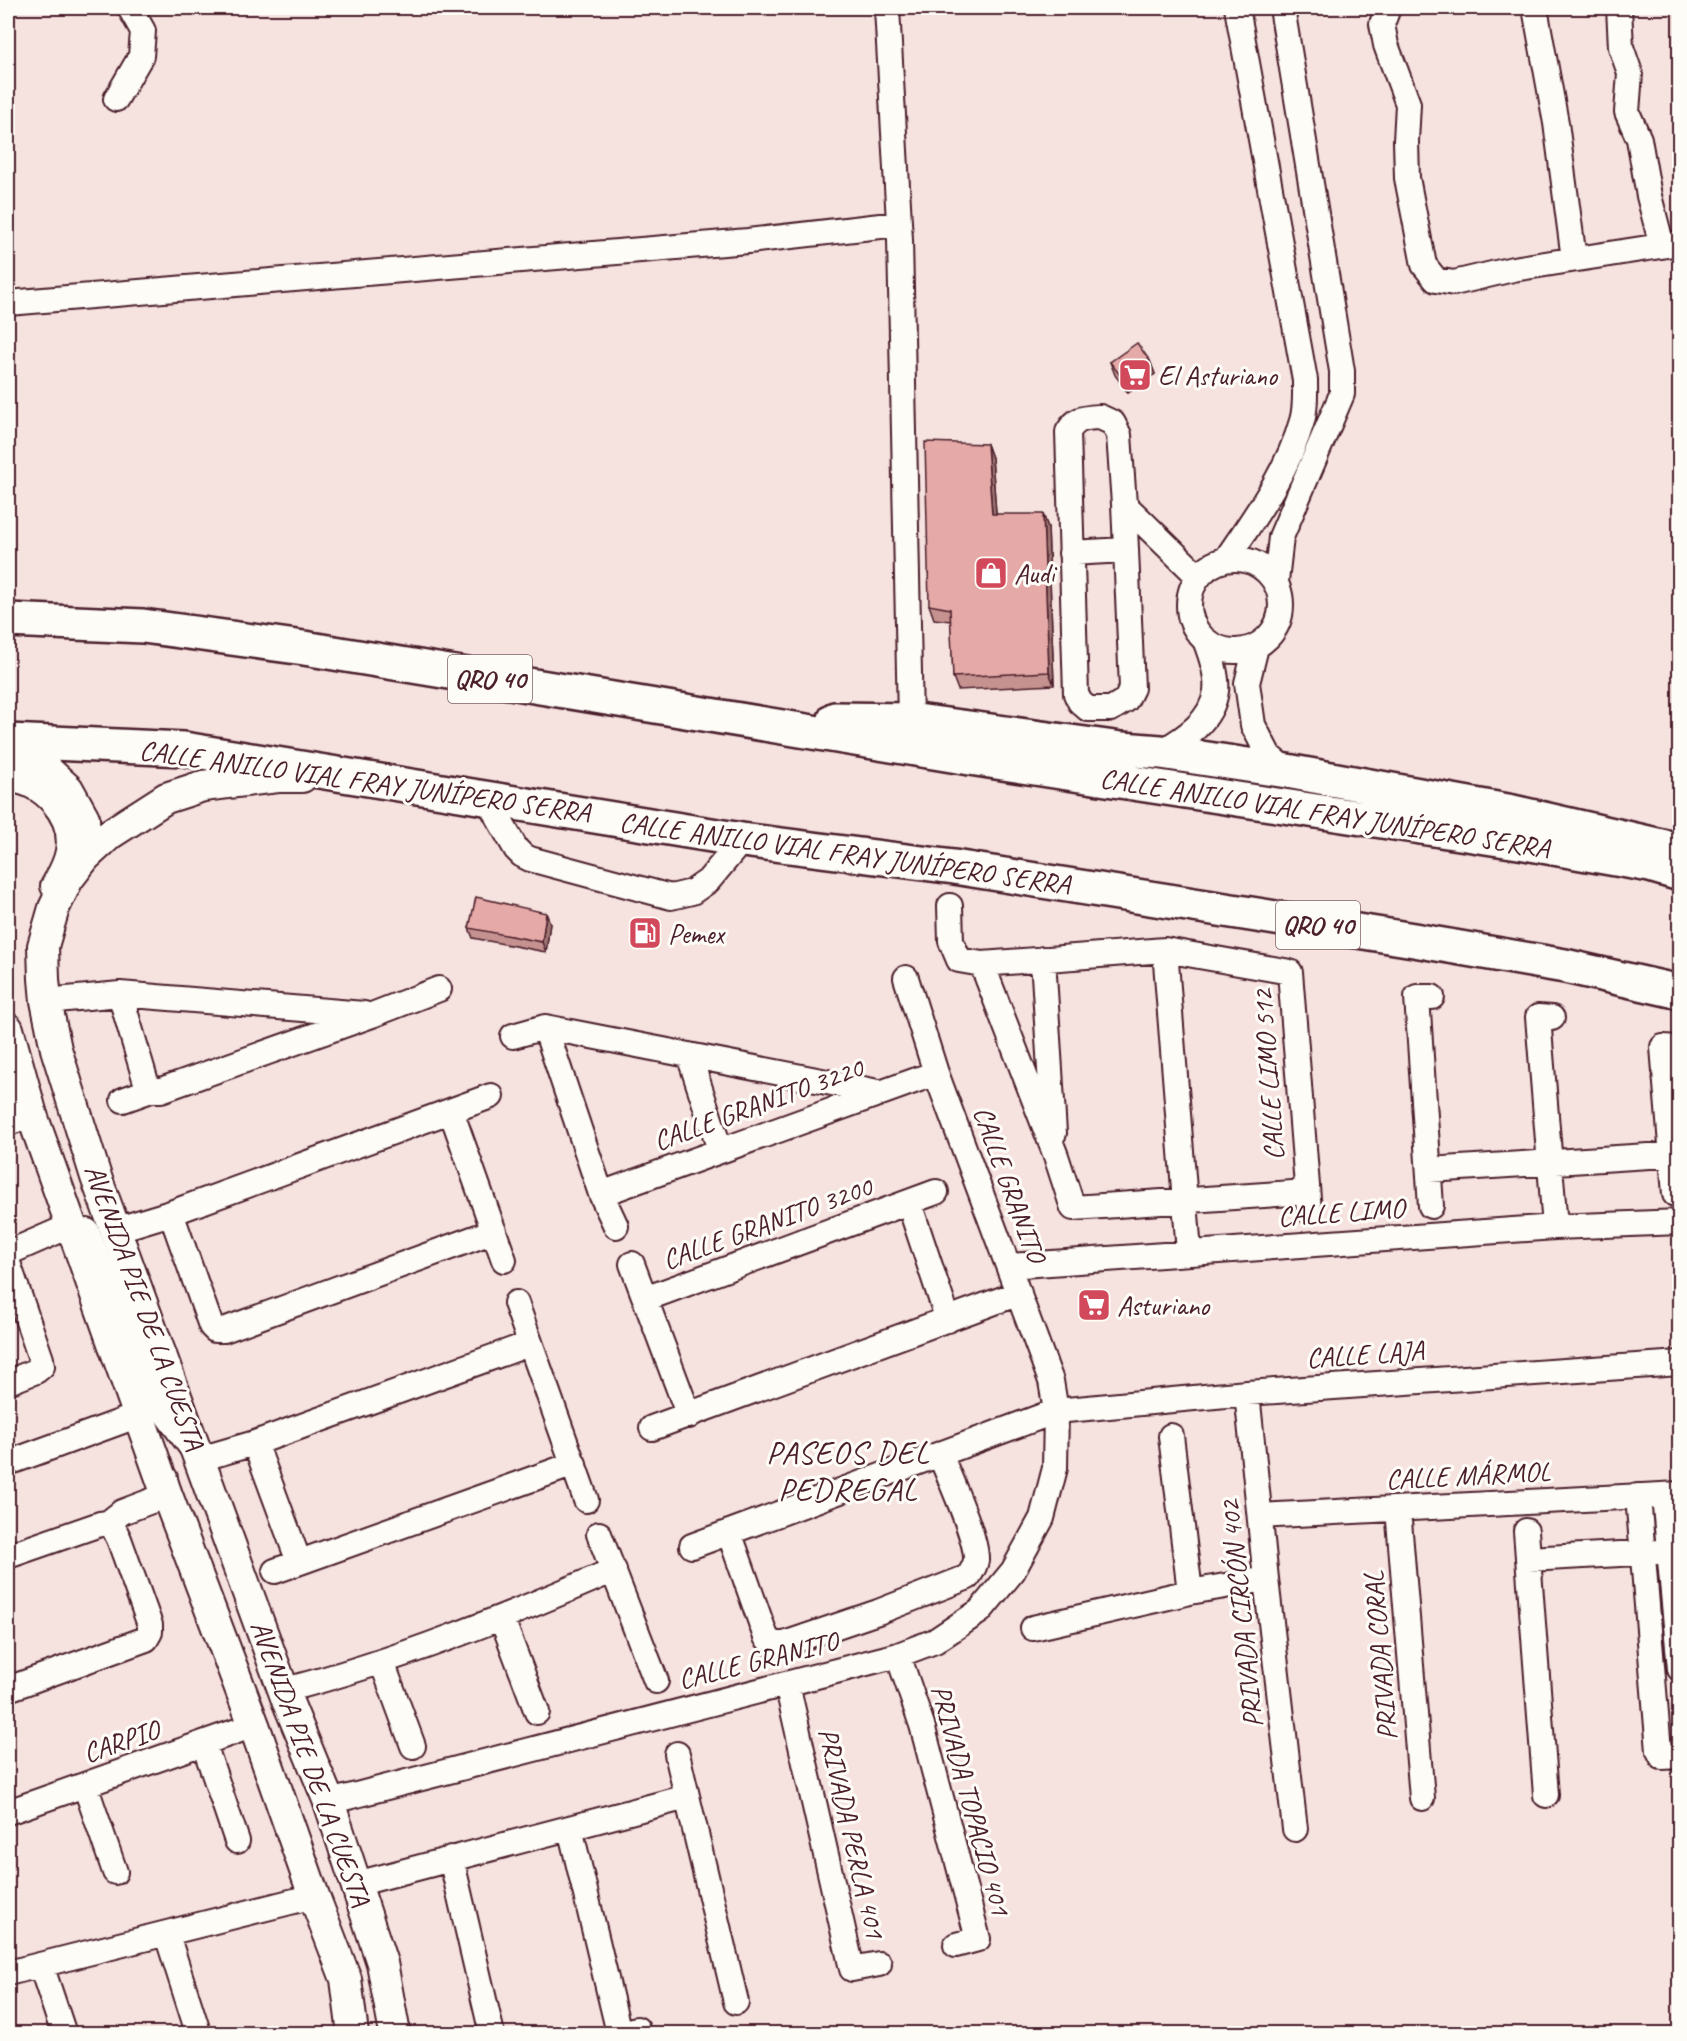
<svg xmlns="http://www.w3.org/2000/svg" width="1687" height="2041" viewBox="0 0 1687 2041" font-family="Caveat,sans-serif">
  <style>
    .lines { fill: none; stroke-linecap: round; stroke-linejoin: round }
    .minor-casing { stroke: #4a1f2b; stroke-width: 28 }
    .major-casing { stroke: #4a1f2b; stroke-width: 34 }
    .highway-casing { stroke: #4a1f2b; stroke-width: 38 }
    .minor { stroke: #fdfcf7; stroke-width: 24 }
    .major { stroke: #fdfcf7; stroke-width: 30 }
    .highway { stroke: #fdfcf7; stroke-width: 33 }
    .wall { fill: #c59290; stroke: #4a1f2b; stroke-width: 1.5 }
    .shaded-wall { fill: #a07775; stroke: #4a1f2b; stroke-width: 1.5 }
    .building { fill: #e5aaa7; stroke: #4a1f2b; stroke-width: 1.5 }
    .labels { text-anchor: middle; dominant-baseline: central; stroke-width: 6; stroke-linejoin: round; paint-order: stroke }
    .shield { fill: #fdfcf7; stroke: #806168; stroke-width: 1.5 }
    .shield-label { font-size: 27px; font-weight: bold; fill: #4a1f2b }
    .poi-label { font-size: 28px; fill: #4a1f2b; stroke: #fdfcf7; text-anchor: start }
    .street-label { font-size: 28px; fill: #4a1f2b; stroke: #fdfcf7 }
    .quarter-label { font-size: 32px; letter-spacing: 1.5px; fill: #4a1f2b; stroke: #fdfcf7 }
  </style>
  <rect width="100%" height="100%" fill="#f6e3df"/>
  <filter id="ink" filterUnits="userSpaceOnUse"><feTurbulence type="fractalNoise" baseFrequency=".0167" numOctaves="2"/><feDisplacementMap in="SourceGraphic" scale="12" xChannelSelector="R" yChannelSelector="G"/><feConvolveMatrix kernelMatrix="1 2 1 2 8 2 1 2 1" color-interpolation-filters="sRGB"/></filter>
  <g filter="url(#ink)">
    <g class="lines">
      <defs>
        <path id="minor" d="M887,8L900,240L910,720
          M1388,8L1382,24L1386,45L1408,104L1406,141L1407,178L1424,265L1436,280L1454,283L1513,269L1680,243
          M1535,8L1556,123L1574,259
          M1619,8L1621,47L1630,73L1627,112L1639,139L1649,196L1662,246
          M116,99L141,56L143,31L130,8
          M8,303L748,241L898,224
          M1100,417L1113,423L1119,435L1124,504L1132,688L1126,700L1111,709H1088L1080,702L1076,694L1068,432C1076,418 1084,418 1100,417Z
          M1124,504L1198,576
          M1071,553L1125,550
          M1227,558C1256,515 1288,471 1302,421C1306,408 1305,394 1305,380L1237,8
          M1189 605a46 46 0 1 1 92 0a46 46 0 1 1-92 0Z
          M1276,581L1281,537L1342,394V371L1282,8
          M1256,647L1247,683L1253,725L1269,756L1287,771
          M1161,752C1185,738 1212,721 1216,691C1218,677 1210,653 1205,640
          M8,780C42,781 74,816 68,851C66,864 59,875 53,886
          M487,798L516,849L522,855L530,859L671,897L692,892L708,881L742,840
          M950,906L951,941L959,960L982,964L1165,950L1290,972L1309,1211
          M1165,950L1189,1252
          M1043,959L1054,1133
          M982,964L1056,1156L1073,1208L1307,1192
          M120,994L146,1082L151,1090H161L372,1015L439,989
          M46,1001L120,994L364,1014
          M1552,1018L1538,1017L1555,1227
          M545,1027L601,1194L616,1226
          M513,1036L545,1027L878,1092
          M689,1055L720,1150
          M123,1100L151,1090
          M451,1111L504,1260
          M8,1123L32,1115
          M1429,1170L1680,1154
          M601,1194L936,1073
          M1675,1194L1663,1047L1678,1048
          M909,1203L948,1320
          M1431,1206L1417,997H1432
          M171,1213L211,1326L215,1330H224L494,1231
          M115,1230L171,1213L491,1096
          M87,1231L150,1394
          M8,1253L72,1225
          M8,1263L41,1359L42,1366L36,1371L8,1382
          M632,1264L689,1416
          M1008,1266L1555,1227L1680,1222
          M645,1299L936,1192
          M516,1303L586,1500
          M153,1374L166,1414L200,1459L255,1443L529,1344
          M1247,1393L1266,1579L1295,1829
          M652,1428L1019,1293
          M1171,1436L1190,1592
          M255,1443L299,1562
          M8,1463L139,1415
          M1664,1495L1680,1669
          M1638,1496L1659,1751L1662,1757L1680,1756
          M1398,1509L1422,1798
          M1260,1516L1680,1494
          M1526,1531L1546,1795
          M729,1532L766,1637L773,1644H784L878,1612L968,1577C972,1571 975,1567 976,1560C977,1537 949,1478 940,1454
          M599,1534L656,1681
          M692,1546L1056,1411L1247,1393L1680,1363
          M8,1556L100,1524L108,1523L122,1512L167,1495L165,1478
          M1528,1559L1657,1552
          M275,1571L574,1464
          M502,1619L537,1712
          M1033,1628L1190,1592L1266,1579
          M898,1655L922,1725L978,1939L956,1945
          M382,1662L413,1746
          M787,1684L852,1969L879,1964
          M8,1689L146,1639L150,1632V1625L119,1539L113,1527L108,1523
          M285,1690C398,1661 506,1617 614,1570
          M204,1744L237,1841
          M677,1754L736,2002
          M85,1785L115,1872
          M329,1802L898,1655L935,1641L980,1611L1013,1571L1042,1518L1055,1468L1056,1411L1051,1381L936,1073L906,978
          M8,1812L254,1725
          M570,1828L619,2033L637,2029
          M451,1858L492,2034
          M356,1884L687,1797
          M167,1935L198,2032
          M41,1965L64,2034
          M8,1973L314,1896"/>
        <path id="major" d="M8,761L20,760L45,768L68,789L84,818L85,857
          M302,777H278L203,786L166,798L110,834L85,857L68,879L54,908L43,946L44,979L46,1001L56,1049L96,1177L287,1700L329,1802L382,1963L395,2034
          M8,1029L32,1115L167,1495L254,1725L314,1896L346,1979L353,2034"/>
        <path id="highway" d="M8,620L143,626L304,648L970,758L1525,843L1650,865L1680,874
          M835,719L910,720L1122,749L1161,752L1287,771L1513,812L1666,847
          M8,741L184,749L742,840L954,867L1414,940L1565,966L1680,992"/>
      </defs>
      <use href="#minor" class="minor-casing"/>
      <use href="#major" class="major-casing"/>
      <use href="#highway" class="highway-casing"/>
      <use href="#minor" class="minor"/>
      <use href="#major" class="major"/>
      <use href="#highway" class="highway"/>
    </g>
    <path class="wall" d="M1150,361L1155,374L1128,393L1115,375L1110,362Z
      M987,444L992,458L996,514L1048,527L1054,685L958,690L953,677L951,621L934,619L929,605Z
      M546,913L550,923L546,952L473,938L469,928Z"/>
    <path class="shaded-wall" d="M1150,361L1155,374L1128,393L1123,379Z
      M987,444L992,458L997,527L992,514Z
      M1043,514L1048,527L1054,685L1049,672Z
      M546,913L550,923L546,952L542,942Z"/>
    <path class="building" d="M1137,343L1150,361L1123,379L1110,362Z
      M925,442L987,444L992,514H1043L1049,672L953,677L950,609L929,605Z
      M476,897L546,913L542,942L469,928Z"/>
  </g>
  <defs>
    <symbol id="supermarket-square" viewBox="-11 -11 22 22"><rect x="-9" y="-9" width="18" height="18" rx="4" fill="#d1495b" stroke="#fdfcf7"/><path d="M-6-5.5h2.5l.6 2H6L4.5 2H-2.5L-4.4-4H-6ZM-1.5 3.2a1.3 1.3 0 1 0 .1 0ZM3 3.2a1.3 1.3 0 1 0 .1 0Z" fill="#fff"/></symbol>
    <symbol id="shop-square" viewBox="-11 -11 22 22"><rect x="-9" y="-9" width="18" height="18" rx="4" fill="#d1495b" stroke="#fdfcf7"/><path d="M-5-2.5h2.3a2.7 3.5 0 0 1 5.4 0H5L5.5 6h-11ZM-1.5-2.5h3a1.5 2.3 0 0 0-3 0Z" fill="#fff"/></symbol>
    <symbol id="fuel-square" viewBox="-11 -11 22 22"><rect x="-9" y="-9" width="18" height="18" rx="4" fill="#d1495b" stroke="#fdfcf7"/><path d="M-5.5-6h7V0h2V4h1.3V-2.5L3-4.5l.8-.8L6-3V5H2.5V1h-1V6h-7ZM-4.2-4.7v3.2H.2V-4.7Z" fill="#fff"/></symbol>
  </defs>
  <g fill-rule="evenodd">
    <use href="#supermarket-square" x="1116" y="356" width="38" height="38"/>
    <use href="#shop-square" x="972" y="554" width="38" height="38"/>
    <use href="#fuel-square" x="626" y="914" width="38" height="38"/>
    <use href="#supermarket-square" x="1075" y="1286" width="38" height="38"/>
  </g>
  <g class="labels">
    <g class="shield">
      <rect x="448" y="655" width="84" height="48" rx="4.5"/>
      <rect x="1276" y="901" width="84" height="48" rx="4.5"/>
    </g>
    <g class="shield-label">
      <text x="490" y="679">QRO 40</text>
      <text x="1318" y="925">QRO 40</text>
    </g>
    <g class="poi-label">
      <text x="1158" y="375">El Asturiano</text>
      <text x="1014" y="573">Audi</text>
      <text x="668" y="933">Pemex</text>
      <text x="1117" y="1305">Asturiano</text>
    </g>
    <g class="street-label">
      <text transform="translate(365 781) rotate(8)">CALLE ANILLO VIAL FRAY JUNÍPERO SERRA</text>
      <text transform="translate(1325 813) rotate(9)">CALLE ANILLO VIAL FRAY JUNÍPERO SERRA</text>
      <text transform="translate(845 853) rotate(8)">CALLE ANILLO VIAL FRAY JUNÍPERO SERRA</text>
      <text transform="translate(1268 1075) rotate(-94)">CALLE LIMO 512</text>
      <text transform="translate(758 1104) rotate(-20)">CALLE GRANITO 3220</text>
      <text transform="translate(1010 1184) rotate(70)">CALLE GRANITO</text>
      <text transform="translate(1341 1212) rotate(-4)">CALLE LIMO</text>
      <text transform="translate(767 1223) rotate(-20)">CALLE GRANITO 3200</text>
      <text transform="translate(145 1307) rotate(70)">AVENIDA PIE DE LA CUESTA</text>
      <text transform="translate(1365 1354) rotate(-4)">CALLE LAJA</text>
      <text transform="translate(1468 1475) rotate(-3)">CALLE MÁRMOL</text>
      <text transform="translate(1241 1614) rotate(-96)">PRIVADA CIRCÓN 402</text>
      <text transform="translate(1380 1656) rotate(-95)">PRIVADA CORAL</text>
      <text transform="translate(758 1660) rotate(-14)">CALLE GRANITO</text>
      <text transform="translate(121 1741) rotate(-19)">CARPIO</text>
      <text transform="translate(311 1763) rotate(70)">AVENIDA PIE DE LA CUESTA</text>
      <text transform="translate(971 1800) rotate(75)">PRIVADA TOPACIO 401</text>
      <text transform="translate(852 1833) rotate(77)">PRIVADA PERLA 401</text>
    </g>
    <g class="quarter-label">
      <text x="848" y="1452">PASEOS DEL<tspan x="848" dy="37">PEDREGAL</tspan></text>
    </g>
  </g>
  <rect width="1687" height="2041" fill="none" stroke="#fdfcf7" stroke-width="30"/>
  <rect x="15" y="15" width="1657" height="2011" fill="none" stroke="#4a1f2b" stroke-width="2" filter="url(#ink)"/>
</svg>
